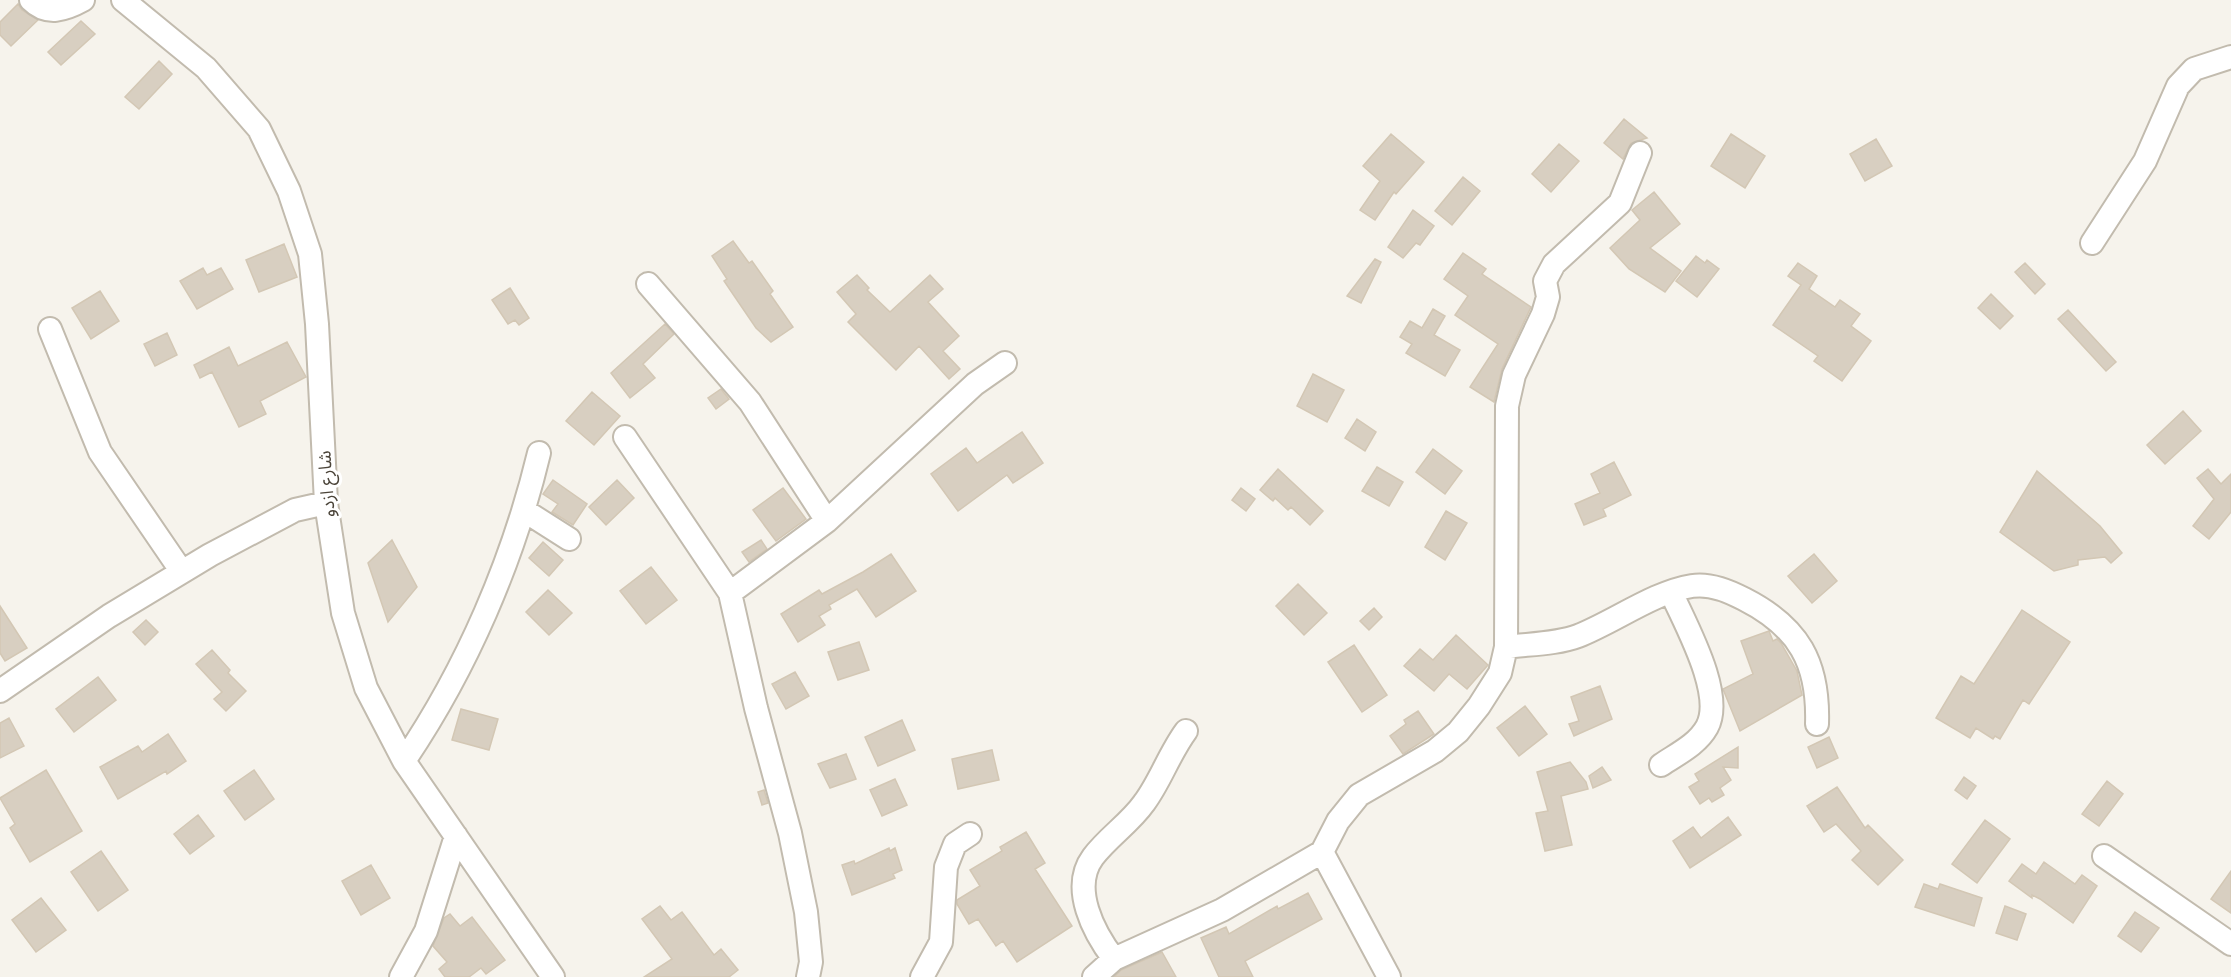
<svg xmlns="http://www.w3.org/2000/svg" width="2231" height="977" viewBox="0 0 2231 977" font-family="Quicksand,'Noto Sans Arabic',sans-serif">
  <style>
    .building { fill: #d8cfc1; stroke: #d3c7b4; stroke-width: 1.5 }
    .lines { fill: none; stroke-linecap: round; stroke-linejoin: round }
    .minor-casing { stroke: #c2bbae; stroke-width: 26 }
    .minor { stroke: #fff; stroke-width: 22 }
    .labels { text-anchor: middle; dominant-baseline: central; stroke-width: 6; stroke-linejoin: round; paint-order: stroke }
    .street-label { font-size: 18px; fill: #4b4439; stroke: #fff }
  </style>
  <rect width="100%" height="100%" fill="#f6f3ec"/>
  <path class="building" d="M18,4L22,10L38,20L11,46L0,35V22Z
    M81,21L95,34L61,65L48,52Z
    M159,61L172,74L139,109L125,97Z
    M1624,119L1647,138L1631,143L1623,159L1604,143Z
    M1391,134L1424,162L1396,194L1394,192L1375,220L1360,210L1380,181L1363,166Z
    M1731,134L1765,156L1745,188L1711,166Z
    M1876,139L1892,166L1865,181L1850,154Z
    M1559,144L1579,161L1551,192L1532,174Z
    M1463,177L1480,191L1452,225L1435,211Z
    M1654,192L1680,224L1650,248L1681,271L1665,292L1629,269L1610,248L1640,220L1632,210Z
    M1413,210L1434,226L1420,245L1416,243L1403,258L1388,247Z
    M733,241L749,263L752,261L773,291L770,294L793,327L771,342L756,328L739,303L724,281L727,279L712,256Z
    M284,244L297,277L259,292L246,260Z
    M1463,253L1486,269L1482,274L1531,307L1502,369L1494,402L1470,387L1498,344L1455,315L1468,296L1444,279Z
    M1696,256L1705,263L1707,260L1719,269L1697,297L1676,281Z
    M1375,259L1381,262L1361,303L1347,296Z
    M1798,263L1817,276L1809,289L1835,307L1840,300L1860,314L1851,326L1871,341L1842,381L1814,361L1818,356L1773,325L1801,285L1788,276Z
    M2025,263L2045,284L2035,294L2015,272Z
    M203,268L207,275L221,268L233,289L197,309L180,281Z
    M857,275L869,288L867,290L890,312L930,275L943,289L928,302L959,336L943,351L960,369L949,379L919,346L896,370L848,322L856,314L837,292Z
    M510,288L529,318L519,325L515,320L508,324L492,300Z
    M100,291L119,321L91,339L72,308Z
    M1991,294L2013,316L2000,329L1978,308Z
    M1433,309L1445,316L1434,335L1460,350L1445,376L1406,353L1412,344L1400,337L1410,321L1422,328Z
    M2068,310L2116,362L2106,371L2058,319Z
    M665,324L674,334L643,364L655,378L630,398L611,373Z
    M167,333L177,355L155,366L144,344Z
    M287,342L306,377L260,401L266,414L239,427L212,372L200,378L194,365L229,347L238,366Z
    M1313,374L1344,390L1327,422L1297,406Z
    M721,389L729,399L716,409L708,398Z
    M592,392L620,416L594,445L566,421Z
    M2183,411L2201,431L2165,464L2147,445Z
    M1357,419L1376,432L1365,451L1345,438Z
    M1022,432L1043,463L1013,483L1007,475L958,511L931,474L966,448L977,463Z
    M1433,449L1462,471L1445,494L1416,472Z
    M1614,462L1631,495L1603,509L1606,516L1584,525L1575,504L1600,493L1591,474Z
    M1377,467L1403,482L1389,506L1362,491Z
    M1278,469L1323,511L1310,525L1291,507L1288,510L1275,498L1273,501L1260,490Z
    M2208,469L2221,484L2231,474V512L2209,539L2193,526L2214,499L2197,478Z
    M2037,471L2100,526L2122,553L2111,563L2105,557L2078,560V565L2054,571L2000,532Z
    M553,480L587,504L573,525L552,512L558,504L543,494Z
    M617,480L634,498L606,525L589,507Z
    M783,488L806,519L776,541L753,510Z
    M1241,488L1255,499L1246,511L1232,500Z
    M1446,511L1467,523L1445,560L1425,547Z
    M392,540L417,587L388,622L368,563Z
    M761,540L767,549L749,562L742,552Z
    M543,542L563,560L549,576L529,558Z
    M891,554L916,591L876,617L857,589L829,605L831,609L819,616L825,625L798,642L781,614L819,590L822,594L863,572Z
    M1814,554L1837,581L1812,603L1788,576Z
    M651,567L677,600L646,624L620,591Z
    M1298,584L1327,613L1304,635L1276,606Z
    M548,590L572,613L549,635L526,612Z
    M0,606L27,648L5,661L0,653Z
    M1374,608L1382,617L1369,630L1360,621Z
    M2022,610L2070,642L2029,704L2023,700L2000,739L1995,736L1993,739L1976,728L1970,738L1936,718L1961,676L1974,684Z
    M146,620L158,632L145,645L133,632Z
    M1769,631L1773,641L1777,639L1781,643L1797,671L1802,695L1740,731L1723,689L1753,674L1741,641Z
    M1456,635L1488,665L1467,689L1449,674L1434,691L1404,666L1420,649L1433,660Z
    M859,642L869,670L838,680L828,652Z
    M1354,645L1387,695L1362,712L1328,662Z
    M212,650L230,670L228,673L246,691L226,711L214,699L222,692L196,664Z
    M795,672L809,696L786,709L772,684Z
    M98,677L116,700L74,732L56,709Z
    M1600,686L1612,719L1574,736L1569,724L1579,721L1571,697Z
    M1525,706L1547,734L1519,756L1497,728Z
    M461,709L498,719L489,750L452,740Z
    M1418,711L1434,734L1403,754L1390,736L1406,724L1404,720Z
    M9,718L24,746L0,758V723Z
    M902,720L915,750L878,766L865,737Z
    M168,734L186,761L167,774L166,771L118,799L100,767L138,746L142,752Z
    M1829,737L1838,758L1817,768L1808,747Z
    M1738,747V768L1723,767L1731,780L1720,788L1724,795L1712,802L1709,798L1700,804L1689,787L1699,781L1695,774Z
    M992,750L999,780L958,789L952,759Z
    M846,754L856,779L830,788L818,764Z
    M1570,762L1586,782L1588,789L1561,796L1572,845L1545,851L1536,813L1548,811L1537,772Z
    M1602,767L1611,780L1593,788L1589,776Z
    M46,770L82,831L30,862L10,828L15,824L0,798Z
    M254,770L274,799L245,820L224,791Z
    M1964,777L1976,786L1967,799L1955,790Z
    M895,779L907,805L882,816L870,790Z
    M2107,781L2123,794L2099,826L2082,814Z
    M1837,787L1865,828L1868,825L1903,860L1878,885L1852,860L1861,851L1836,824L1824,832L1807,806Z
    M764,790L768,803L762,805L758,792Z
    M198,815L214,836L190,854L174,834Z
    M1728,817L1741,835L1690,868L1673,841L1693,827L1701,838Z
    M1985,820L2010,839L1977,883L1952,864Z
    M1026,832L1045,863L1035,869L1072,926L1017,962L1003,941L996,946L978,919L969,924L957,904V900L980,886L970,870L1002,851L1000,847Z
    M889,848L890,851L895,848L902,870L893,874L895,878L852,895L842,865L854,861L855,864Z
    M101,851L128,890L98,911L71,872Z
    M2044,862L2075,884L2082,875L2097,886L2073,923L2040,899L2032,895V898L2009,881L2022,864L2036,874Z
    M371,865L390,898L361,915L342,881Z
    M2231,871V913L2211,899Z
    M1924,884L1938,889L1940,884L1982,898L1974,926L1915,907Z
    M1308,893L1322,919L1245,961L1253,977H1219L1201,938L1226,927L1229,934L1277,906L1278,909Z
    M41,898L66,930L36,952L12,920Z
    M660,906L671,920L682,912L714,955L721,949L738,970L729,977H644L672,959L642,919Z
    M2005,906L2026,914L2017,940L1996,933Z
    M2135,912L2159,928L2141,952L2118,936Z
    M450,914L460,926L472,917L505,960L486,974L481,968L469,977H445L439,969L447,962L433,946L444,918Z
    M1162,952L1176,977H1114L1121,970Z"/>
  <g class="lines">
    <defs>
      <path id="minor" d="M31,0C47,16 65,10 83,0
        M123,0L206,68L259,129L289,191L310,254L317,324L326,503L343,613L366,688L404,761L553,977
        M2092,243L2145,161L2178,86L2194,69L2231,57
        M648,284L750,402L827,521
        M50,329L100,452L182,572
        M625,437L730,593
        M525,511L569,539
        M1506,647C1529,644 1557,644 1578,636C1614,622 1654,592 1692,586C1710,583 1729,591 1744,599C1799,627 1819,663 1817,724
        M0,691L109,616L210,555L295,510L326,503
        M404,761C467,668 513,561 539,453
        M1661,765C1677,754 1697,745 1707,727C1725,694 1685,624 1671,592
        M1322,852L1389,977
        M2104,856L2231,944
        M1114,959C1094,933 1070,888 1093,857C1108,837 1130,823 1144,803C1160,782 1169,754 1186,731
        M401,977L426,931L456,836
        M808,977L811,962L806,912L790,833L756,708L730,593L827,521L975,384L1005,363
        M922,977L941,942L946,867L955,844L970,834
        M1094,977L1114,959L1222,910L1322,852L1338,821L1359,795L1435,751L1458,732L1479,706L1500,673L1506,647L1507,406L1514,375L1543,314L1548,297L1545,281L1554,264L1620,203L1640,153"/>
    </defs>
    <use href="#minor" class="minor-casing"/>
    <use href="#minor" class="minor"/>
  </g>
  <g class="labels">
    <g class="street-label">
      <text transform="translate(326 484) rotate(-94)">شارع ازدو</text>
    </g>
  </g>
</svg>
